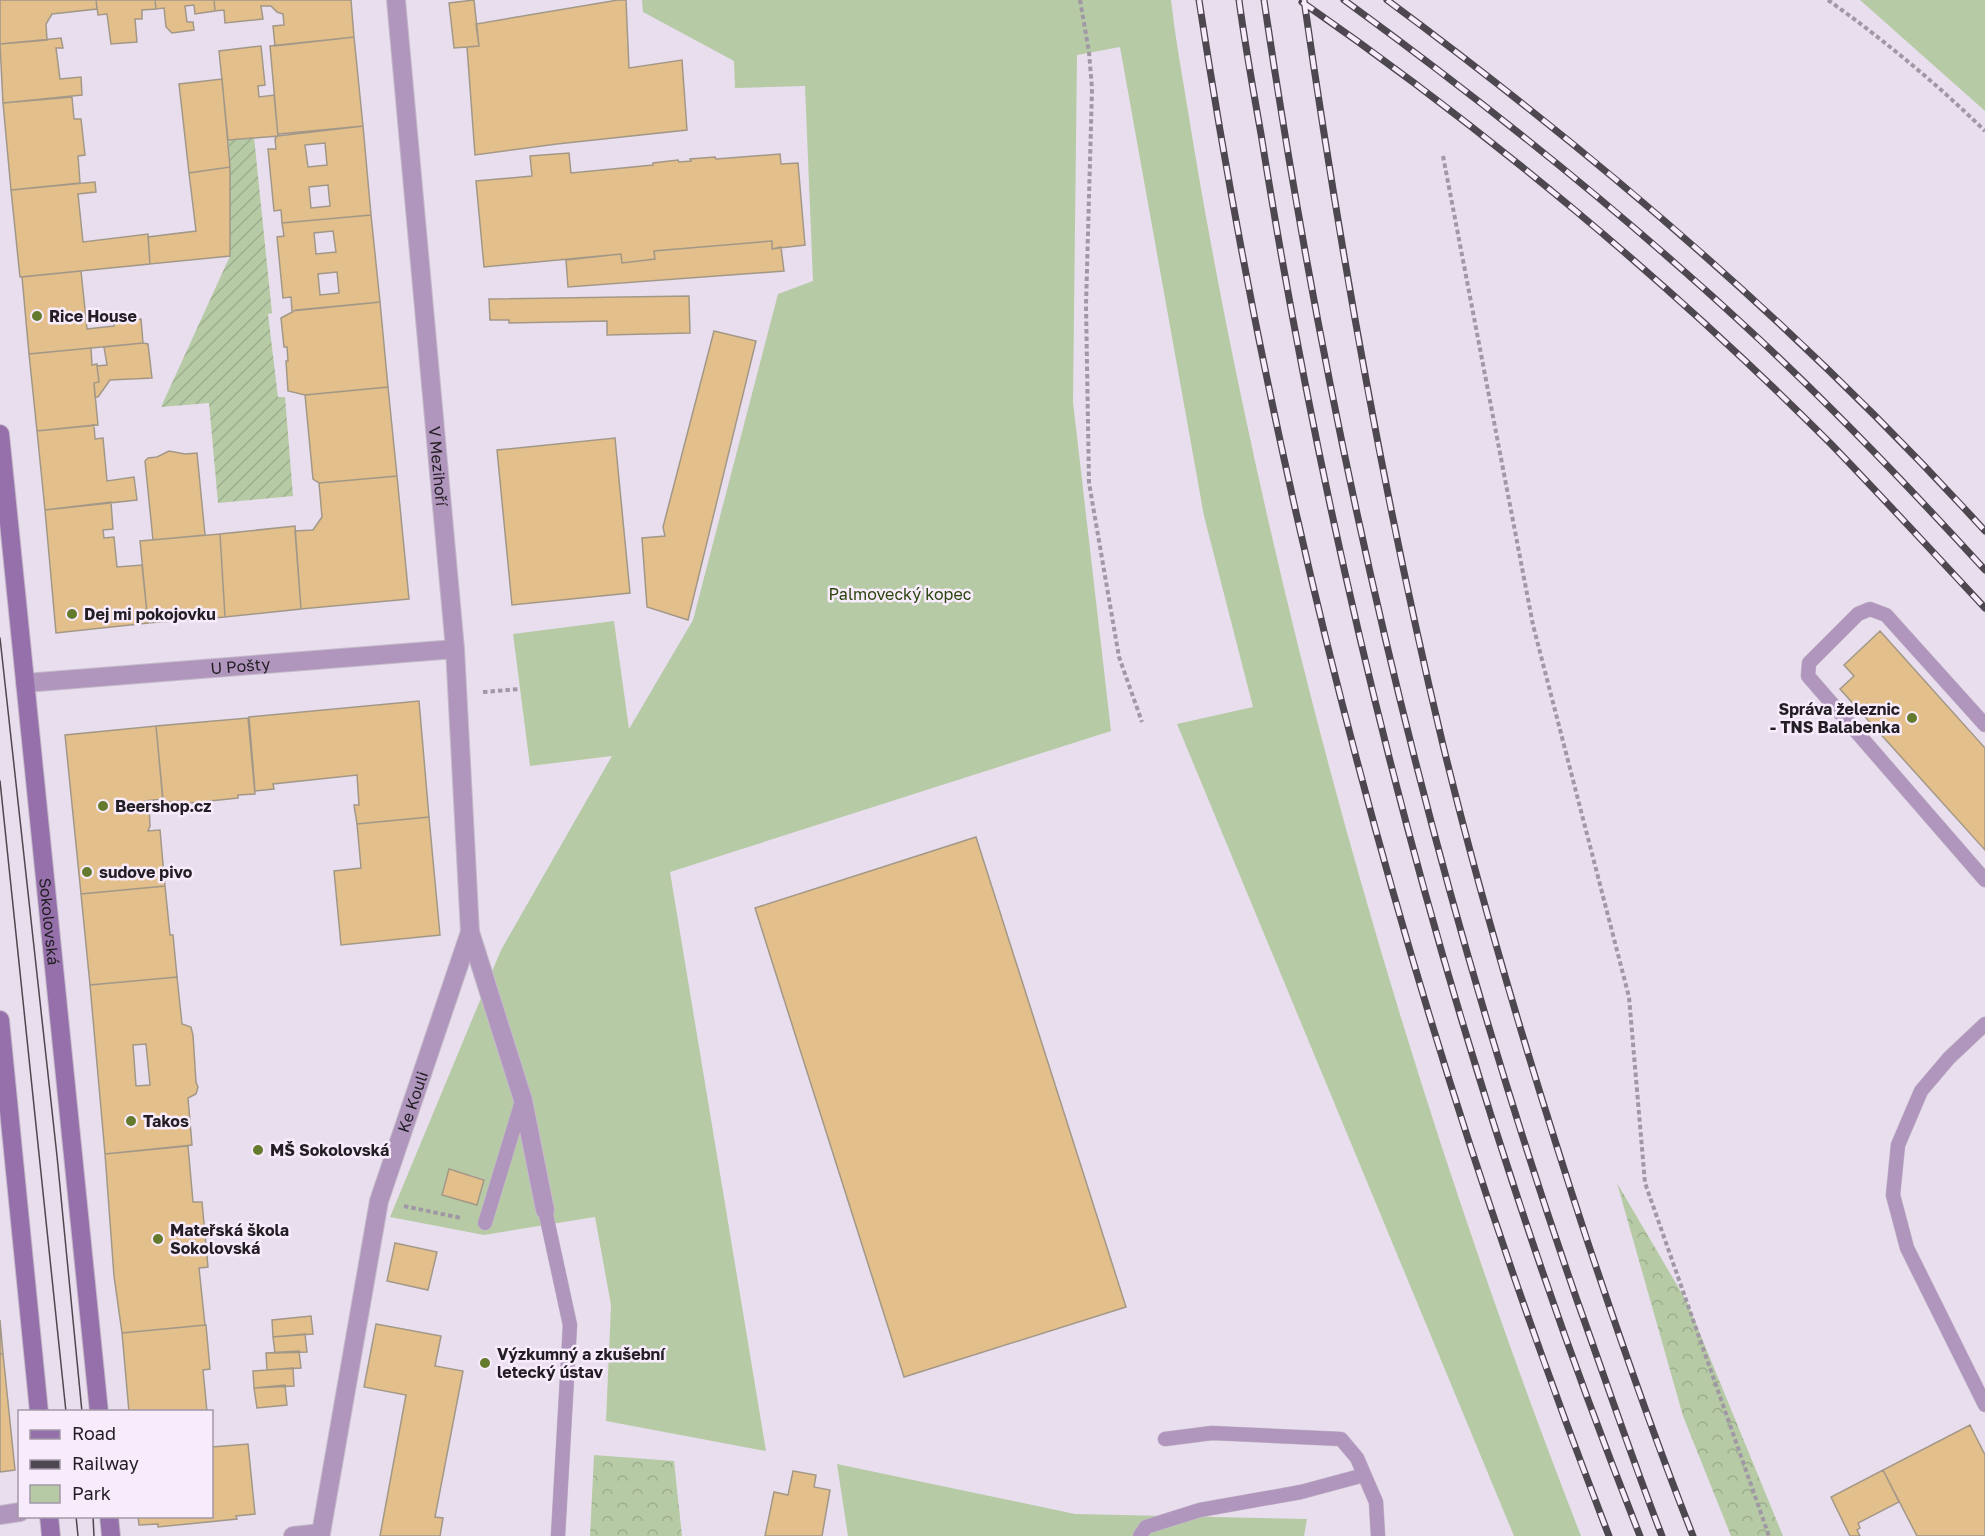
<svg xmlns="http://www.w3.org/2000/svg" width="1985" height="1536" viewBox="0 0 1985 1536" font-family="'Golos Text',sans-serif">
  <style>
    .green { fill: #b6cba5; fill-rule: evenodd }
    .forest { fill: url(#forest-crowns) }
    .garden { fill: url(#garden-furrows) }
    .building { fill: #e2bf8b; stroke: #a39888; stroke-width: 1.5; fill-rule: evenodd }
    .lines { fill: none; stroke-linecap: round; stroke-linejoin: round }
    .service-casing { stroke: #c5bbca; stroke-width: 15 }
    .minor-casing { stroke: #c5bbca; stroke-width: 20 }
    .secondary-casing { stroke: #c5bbca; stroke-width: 20 }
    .path { stroke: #a198a5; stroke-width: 4; stroke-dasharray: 4.5 3; stroke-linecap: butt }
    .service { stroke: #b096bd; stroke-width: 14 }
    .minor { stroke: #b096bd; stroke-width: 18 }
    .secondary { stroke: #9670aa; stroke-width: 18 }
    .tram { stroke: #4d4850; stroke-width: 1.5 }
    .rail-casing { stroke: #4d4850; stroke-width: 7 }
    .rail { stroke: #f7ebfc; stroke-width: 4.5; stroke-dasharray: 14; stroke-linecap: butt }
    .poi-dot { fill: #647a2c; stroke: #f7ebfc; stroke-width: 2 }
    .labels { text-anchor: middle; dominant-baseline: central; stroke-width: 5; stroke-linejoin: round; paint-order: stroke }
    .poi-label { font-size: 16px; font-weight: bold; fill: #221e24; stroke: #f7ebfc; text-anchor: start }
    .street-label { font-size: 16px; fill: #221e24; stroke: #f7ebfc }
    .park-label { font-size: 16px; fill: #29430a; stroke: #f7ebfc }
  </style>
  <defs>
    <pattern id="forest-crowns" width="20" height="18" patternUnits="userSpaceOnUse" patternTransform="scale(1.5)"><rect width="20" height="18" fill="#b6cba5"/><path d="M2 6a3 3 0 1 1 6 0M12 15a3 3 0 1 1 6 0" fill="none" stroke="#9cae8e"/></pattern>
    <pattern id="garden-furrows" width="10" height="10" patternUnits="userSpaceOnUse" patternTransform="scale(1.5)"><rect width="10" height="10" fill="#b6cba5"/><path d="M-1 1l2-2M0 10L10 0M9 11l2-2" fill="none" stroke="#9cae8e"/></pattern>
  </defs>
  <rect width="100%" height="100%" fill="#e9deee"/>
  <path class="green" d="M642,0H1171C1175,37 1182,74 1188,111C1204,211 1223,311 1244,410C1325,794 1439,1171 1581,1536H1514L1177,724L1253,707L1204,516L1120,47L1077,55L1073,402L1111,731L670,872L766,1451L606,1421L611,1305L595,1217L484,1235L390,1217L501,950L612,756L530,766L513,634L614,621L629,729L693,620L778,294L813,281L805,86L735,88L734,61L643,12ZM449,1169L484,1179L477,1205L442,1195Z
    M1860,0H1985V111Z
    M837,1464L1075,1514L1307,1519L1304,1536H848Z"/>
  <path class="forest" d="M1617,1183L1687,1302L1783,1536H1731L1683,1416Z
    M594,1455L674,1461L682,1536H590Z"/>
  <path class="garden" d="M254,137L272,313L268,314L278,397H285L293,496L218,503L209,403L161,407L230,256V167L228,140Z"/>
  <path class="building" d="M0,0H96L97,9L52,14L46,24L47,40L0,44Z
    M96,0H155L156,9L142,10V19H135L137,42L111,44L107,14L98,15Z
    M155,0H214L215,11L195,14L194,5L185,6L187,22H193L194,30L172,33L166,27L164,8L156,9Z
    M214,0H351L354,37L275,46L273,26L284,25L283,14L277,12L271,6H261L263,19L225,23L224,10L215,11Z
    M474,0L479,46L454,48L449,3Z
    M618,0H626L629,68L682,60L687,130L557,144L475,155L467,47L479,46L476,24Z
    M354,37L363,126L278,136L270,46Z
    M61,38L63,48H56L60,79L81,77L82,95L3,103L0,44Z
    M261,46L265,85L258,86L259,97L274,95L278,136L228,140L219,51Z
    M222,79L230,167L189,173L179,84Z
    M72,97L74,119H81L85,155L78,156L80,183L11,190L3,103Z
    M363,126L371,215L282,223L281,210L274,211L268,149H276L275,139L279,134ZM325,143L327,165L308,167L305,145ZM328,185L330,206L311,208L309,187Z
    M569,153L571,173L653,165V163L678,160L679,162L691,161L690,159L715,157L716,159L780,154L781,164L798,163L805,245L772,249V241L654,251L655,259L622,263L621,254L484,267L476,181L532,176L530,156Z
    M230,167V256L150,264L148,237L196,231L189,173Z
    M95,182L96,192L78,194L83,242L148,234L150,264L20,277L11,190Z
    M371,215L380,302L292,311L291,297L283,298L277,237L284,236L282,223ZM333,231L336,252L316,254L314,233ZM337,272L339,293L320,295L318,274Z
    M772,241V249L781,247L784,271L568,287L566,260L621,254L622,263L655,259L654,251Z
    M81,271L87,329L114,326V322L141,319L143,343L29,354L22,277Z
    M689,296L690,333L607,335V321L509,323V320H490L489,299Z
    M380,302L388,387L305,395L288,391L286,361H288L287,347H284L281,318L296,310Z
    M714,331L756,341L688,620L647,607L642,538L665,536L663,527Z
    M143,343L148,344L152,378L110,380L98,397H95L94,383L99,382L97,366L107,365L104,347Z
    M91,348L92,365L97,364V366L99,382L94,383L98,425L37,431L29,354Z
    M388,387L397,476L319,483L313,479L305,395Z
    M94,425L95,439L103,438L107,481L134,477L137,500L45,510L37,431Z
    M615,438L630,593L512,605L497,450Z
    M169,451L185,454L197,453L205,535L153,540L145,461L148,458L157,457Z
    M397,476L409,599L301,609L295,531L313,530L322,517L319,483Z
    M111,502L113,529L103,530L104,538L114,537L117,567L142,565L148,623L56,633L45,510Z
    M295,526L301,609L225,617L220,534Z
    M220,534L225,617L148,623L140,541Z
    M1880,631L1985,748V850L1840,689L1854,676L1844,665Z
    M419,701L429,817L357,824L354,805H359L357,775L273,784L274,789L255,791L249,717Z
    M248,718L255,794L238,795V798L181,804V801L163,802L156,726Z
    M156,726L163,799L145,801V803L149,805L150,826L148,831L160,830L165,886L81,894L65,735Z
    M429,817L440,935L341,945L334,871L361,868L357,824Z
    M976,837L1126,1307L904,1377L755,908Z
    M165,886L170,935H173L177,977L90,985L81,894Z
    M177,977L182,1024L191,1027L193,1035L196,1082L198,1087L196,1094L188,1098L192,1145L105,1154L90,985ZM146,1044L150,1085L136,1086L133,1045Z
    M188,1146L193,1202H202L208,1267L199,1268L205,1325L122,1333L114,1276L105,1154Z
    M449,1169L484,1180L477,1205L442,1195Z
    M395,1243L437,1252L428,1290L387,1281Z
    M311,1316L313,1334L273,1337L272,1320Z
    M0,1320L3,1354H0Z
    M376,1324L441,1336L435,1366L463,1371L435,1517L443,1518L440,1536H380L406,1395L364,1387Z
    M206,1325L210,1369L203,1370L207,1412H129L122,1333Z
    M305,1334L307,1352L275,1353L273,1337Z
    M299,1351L301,1368L267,1370L266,1353Z
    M0,1354H3L15,1470L0,1472Z
    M293,1368L294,1386L254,1388L253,1371Z
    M285,1385L287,1405L257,1408L254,1388Z
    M1970,1425L1985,1455V1536H1917L1883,1470Z
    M248,1444L255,1514L236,1516L237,1519L158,1527V1524L139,1525L138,1516H212V1447Z
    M1883,1470L1899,1502L1858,1523L1860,1528L1857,1530L1860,1536H1850L1831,1497Z
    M793,1471L816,1475L814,1487L830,1490L822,1536H765L774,1492L788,1495Z"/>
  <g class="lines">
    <defs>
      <path id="service" d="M1985,725L1886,615L1870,609L1858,614L1809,663L1808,676L1985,880
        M1985,1024L1949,1058L1921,1091L1898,1145L1893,1195L1907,1248L1985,1405
        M545,1210L570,1325L558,1536
        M485,1223L522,1101
        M1165,1439L1212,1433L1341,1439L1357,1458L1376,1502L1378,1536
        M1140,1536L1146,1527L1200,1510L1301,1492L1364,1475"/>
      <g id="minor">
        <path id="s1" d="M396,0L455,649L470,932L523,1100L545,1210"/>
        <path id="s2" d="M25,683L455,649"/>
        <path d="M0,1515L20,1512"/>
        <path id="s3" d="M293,1536L321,1533L379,1201L470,932"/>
      </g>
      <g id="secondary">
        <path id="s4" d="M0,434L99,1412"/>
        <path d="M0,1020L39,1412"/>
        <path d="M49,1516L51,1536"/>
        <path d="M109,1516L111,1536"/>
      </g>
    </defs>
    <use href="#service" class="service-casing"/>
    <use href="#minor" class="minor-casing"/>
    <use href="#secondary" class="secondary-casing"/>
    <path class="path" d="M1080,0L1089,52L1092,89L1086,305L1089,483L1119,657L1142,722
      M1828,0C1884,40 1936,83 1985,131
      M1443,156L1533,625L1629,997L1645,1183L1769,1536
      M483,692L520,689
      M404,1206L461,1218"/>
    <use href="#service" class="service"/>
    <use href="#minor" class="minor"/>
    <use href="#secondary" class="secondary"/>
    <path class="tram" d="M0,638L57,1156L82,1412
      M0,781L66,1412
      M76,1516L78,1536
      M93,1516L94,1536"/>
    <defs>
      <path id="rail" d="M1199,0C1279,526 1417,1040 1609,1536
        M1239,0C1245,45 1253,89 1261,134C1337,612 1462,1085 1640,1536
        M1264,0C1329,442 1431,881 1578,1303C1606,1381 1632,1459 1662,1536
        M1304,0C1340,250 1384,499 1443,745C1484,913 1534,1079 1588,1243C1621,1342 1655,1440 1693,1536
        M1344,0C1488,105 1628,217 1759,339C1838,413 1912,490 1985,570
        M1387,0C1602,159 1805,333 1985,531
        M1302,2C1488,131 1671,284 1831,444C1883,498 1934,553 1985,608"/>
    </defs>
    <use href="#rail" class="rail-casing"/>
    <use href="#rail" class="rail"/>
  </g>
  <g class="poi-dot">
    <circle cx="37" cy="316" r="6"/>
    <circle cx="72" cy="614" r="6"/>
    <circle cx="1912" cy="718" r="6"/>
    <circle cx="103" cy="806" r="6"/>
    <circle cx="87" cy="872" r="6"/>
    <circle cx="131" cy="1121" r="6"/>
    <circle cx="258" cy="1150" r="6"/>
    <circle cx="158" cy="1239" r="6"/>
    <circle cx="485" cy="1363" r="6"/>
  </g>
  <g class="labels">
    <g class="poi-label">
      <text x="49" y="316">Rice House</text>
      <text x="84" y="614">Dej mi pokojovku</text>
      <text x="1900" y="709" text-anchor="end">Správa železnic<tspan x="1900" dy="18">- TNS Balabenka</tspan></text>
      <text x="115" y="806">Beershop.cz</text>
      <text x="99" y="872">sudove pivo</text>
      <text x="143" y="1121">Takos</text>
      <text x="270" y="1150">MŠ Sokolovská</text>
      <text x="170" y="1230">Mateřská škola<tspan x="170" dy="18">Sokolovská</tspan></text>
      <text x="497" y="1354">Výzkumný a zkušební<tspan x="497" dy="18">letecký ústav</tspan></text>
    </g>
    <g class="street-label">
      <text stroke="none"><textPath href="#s1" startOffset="468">V Mezihoří</textPath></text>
      <text stroke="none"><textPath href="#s2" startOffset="216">U Pošty</textPath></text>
      <text stroke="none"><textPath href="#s4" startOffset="490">Sokolovská</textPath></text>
      <text stroke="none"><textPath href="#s3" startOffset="470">Ke Kouli</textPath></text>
    </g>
    <g class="park-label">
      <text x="900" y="594">Palmovecký kopec</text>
    </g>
  </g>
  <rect x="18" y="1410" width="195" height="108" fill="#f7ebfc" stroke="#a299a6" stroke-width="1.5"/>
  <rect x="30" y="1430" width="30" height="9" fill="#9670aa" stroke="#a299a6" stroke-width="1.5"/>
  <text x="72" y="1440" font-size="18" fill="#221e24">Road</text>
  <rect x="30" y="1460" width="30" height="9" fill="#4d4850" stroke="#a299a6" stroke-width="1.5"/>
  <text x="72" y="1470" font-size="18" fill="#221e24">Railway</text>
  <rect x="30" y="1485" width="30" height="18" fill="#b6cba5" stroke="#a299a6" stroke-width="1.5"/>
  <text x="72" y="1500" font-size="18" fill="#221e24">Park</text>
</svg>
